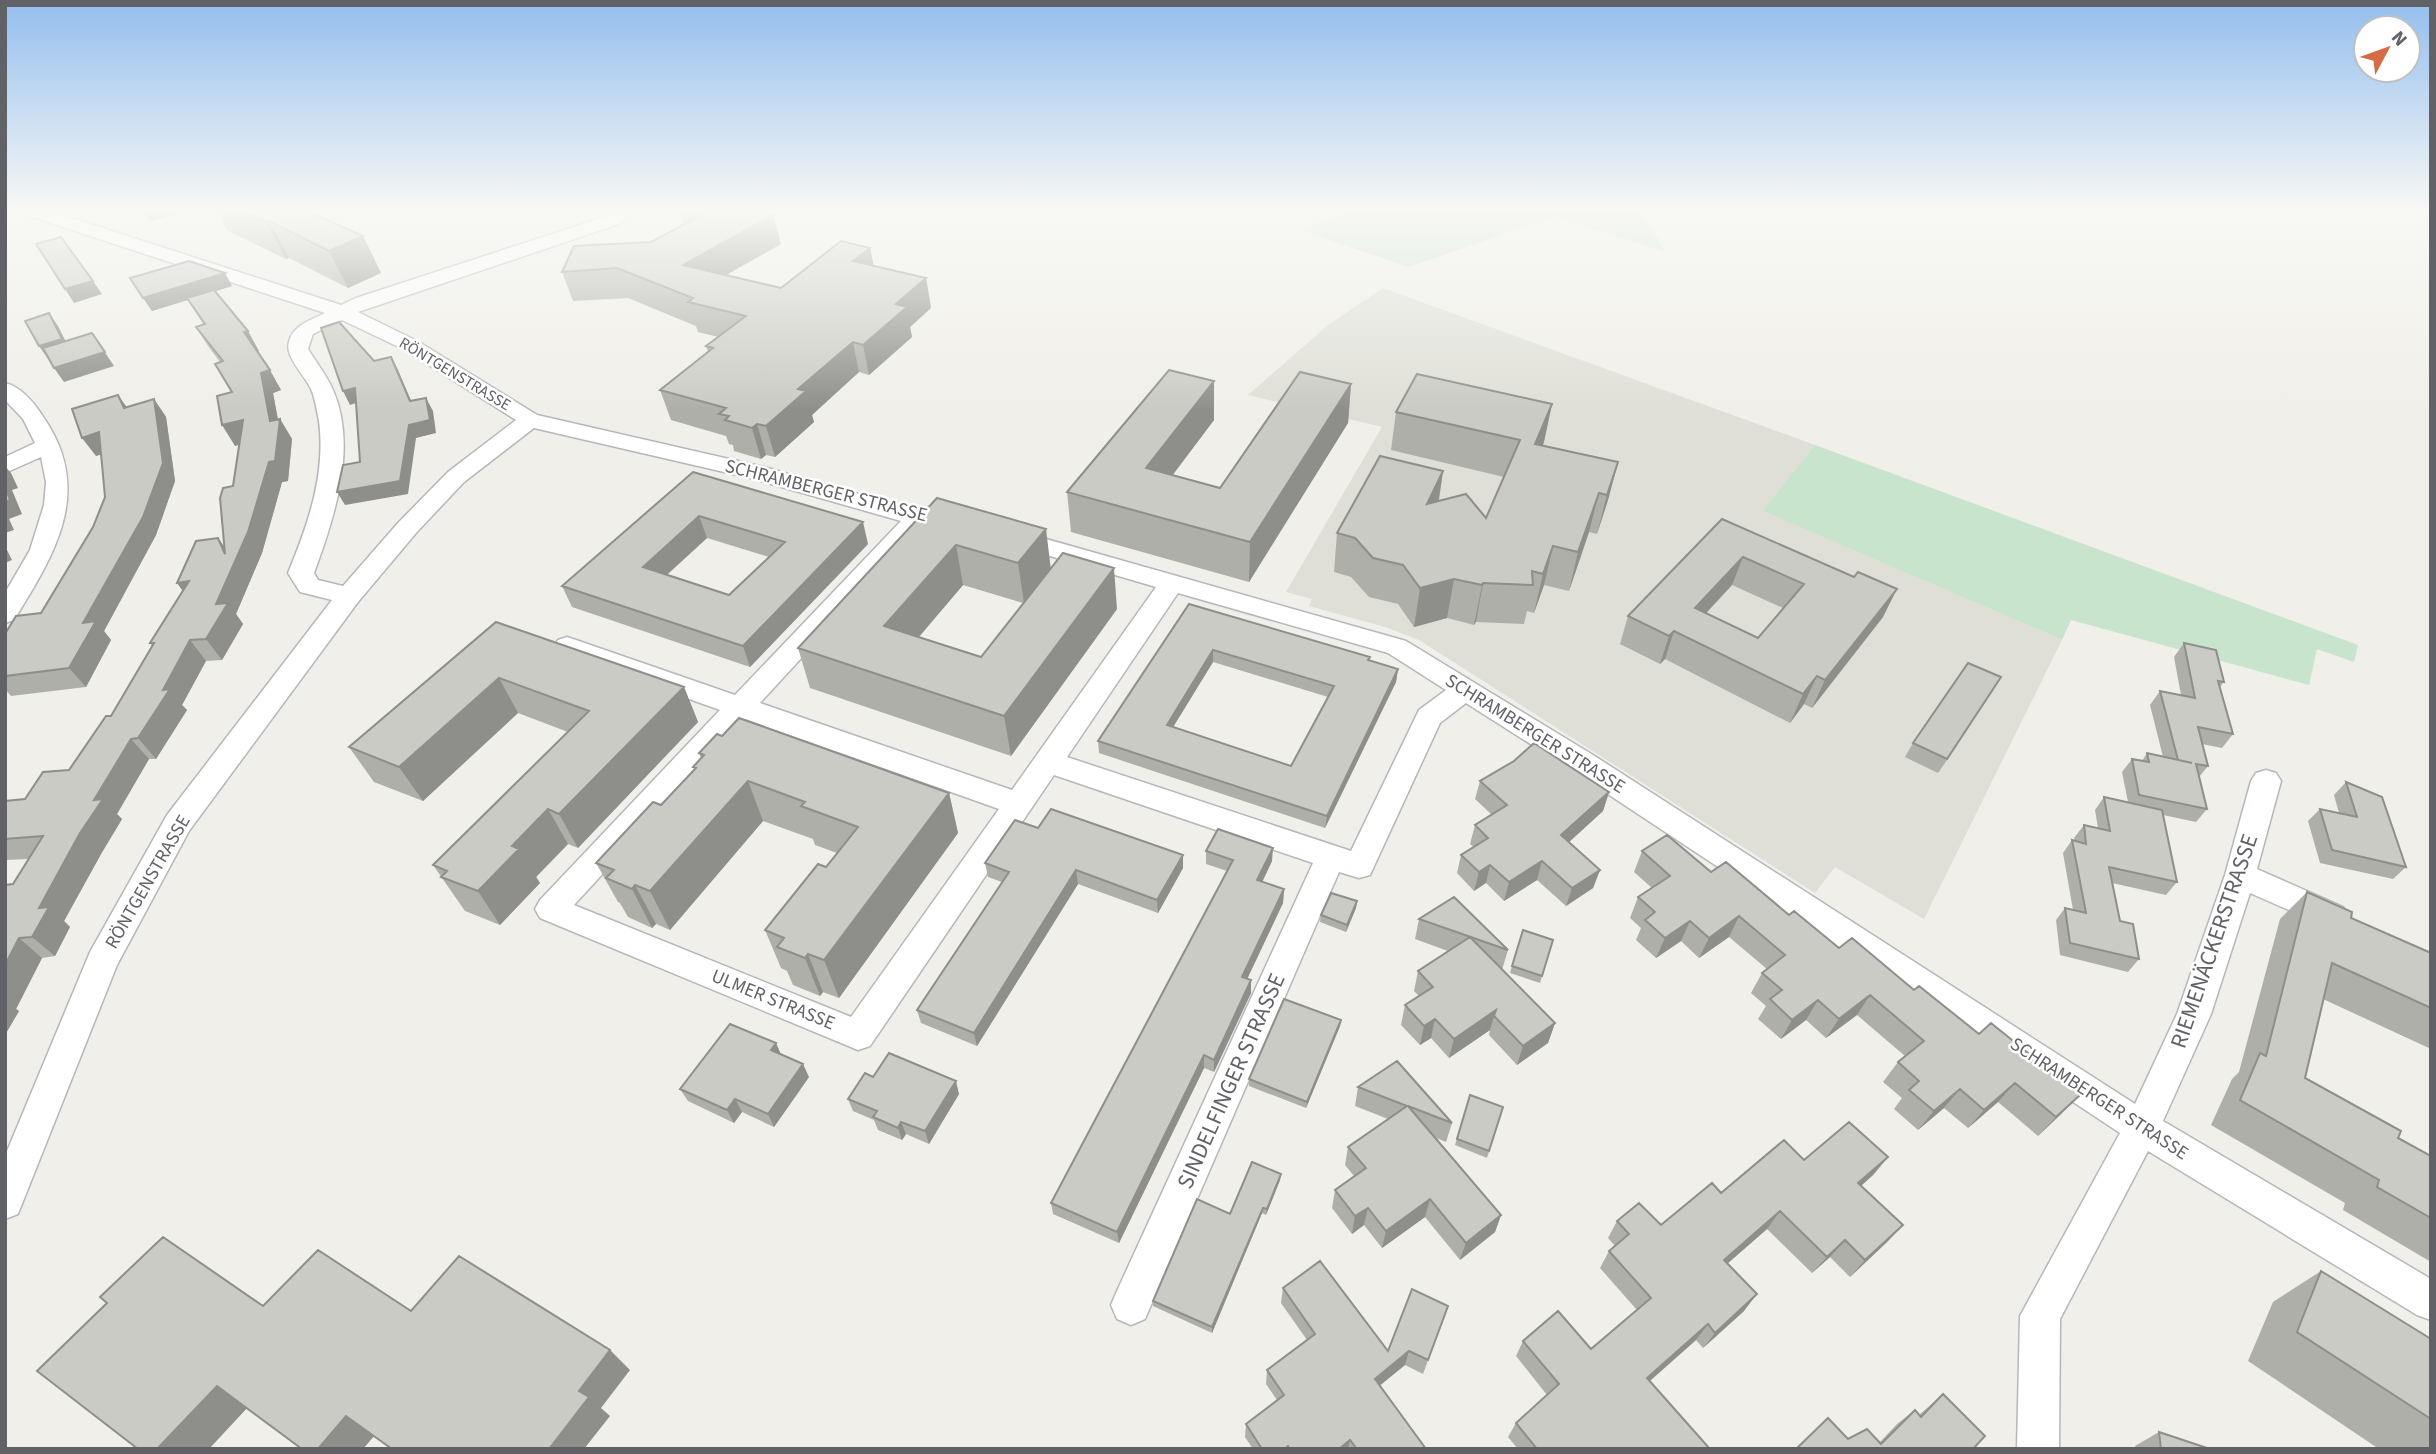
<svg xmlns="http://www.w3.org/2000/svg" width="2436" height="1454" viewBox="0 0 2436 1454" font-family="'Source Sans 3',sans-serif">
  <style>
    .education { fill: #dfdfd7 }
    .green { fill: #c8e4cd }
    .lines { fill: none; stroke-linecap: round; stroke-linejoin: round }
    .street-casing { stroke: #b5b7bb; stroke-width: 3 }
    .street { fill: #fff; fill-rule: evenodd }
    .wall { fill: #afafa9; fill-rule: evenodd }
    .shaded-wall { fill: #8e8e8a }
    .building { fill: #cbcbc5; stroke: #8e8e8a; stroke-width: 2; fill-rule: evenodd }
    .labels { text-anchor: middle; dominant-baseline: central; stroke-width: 5; stroke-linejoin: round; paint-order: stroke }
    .far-street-label { font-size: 16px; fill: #606267; stroke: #fff }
    .street-label { font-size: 19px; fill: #606267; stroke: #fff }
    .near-street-label { font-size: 23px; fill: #606267; stroke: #fff }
  </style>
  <rect width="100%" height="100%" fill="#f0efe9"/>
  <path class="education" d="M1383,288L1815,445L1764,511L2062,640L1924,919L1835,867L1815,893L1419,640L1385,627L1309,606L1312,599L1286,592L1382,427L1248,395L1328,325Z"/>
  <path class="green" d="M1361,208H1638L1666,252L1553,217L1409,267L1300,230Z
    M1815,445L2358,645L2354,662L2317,649L2309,685L2071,620L2062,640L1763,511Z"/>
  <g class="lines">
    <defs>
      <path id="street" d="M14,208H41L341,305L356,298L607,216L616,208H636L619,224L358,312L419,342L537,415L764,467L918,511L964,516L968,521L964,526L956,529L923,526L760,703L1012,790L1156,587L1002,542L999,537L1002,532L1011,529L1406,641L1593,755L2135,1104L2177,1014L2225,875L2251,781L2256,773L2266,770L2276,773L2281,781L2257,869L2343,907L2348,916L2343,925L2332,929L2250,893L2211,1014L2163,1121L2431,1279V1320L2417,1315L2148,1151L2060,1319L2059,1449H2017L2020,1316L2120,1133L1573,771L1466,703L1440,723L1370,875L1359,878L1339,872L1145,1319L1131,1325L1117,1319L1111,1305L1117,1291L1313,863L1054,775L870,1046L858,1050L540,918L535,909L540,900L720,710L558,652L554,646L558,640L567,637L576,640L735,695L901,521L750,478L534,428L464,482L416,533L358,602L189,831L117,965L18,1214L5,1219V1156L90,952L167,815L332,600L300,592L288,573C308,525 326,474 319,421C317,411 315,398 311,389C306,377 284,356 289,342C293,325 311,320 325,313L17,212ZM342,320L405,350L516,420L448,472L398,523L343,586L318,580L314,573C334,519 358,447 333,390C327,376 316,362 308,349L313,334ZM1178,593L1388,653L1446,690L1419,710L1351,851L1067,757ZM745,719L999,809L851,1017L574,905Z
        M5,383C22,387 35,404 44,418C94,491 55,554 14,620L5,623V593L30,550L44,505L46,482L41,457L5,473V457L35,443L23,419L5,400Z"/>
    </defs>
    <use href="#street" class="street-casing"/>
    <use href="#street" class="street"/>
  </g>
  <path class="wall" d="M215,208H301L363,236L381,273L348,288L289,258L286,259L228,231Z
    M678,208H753L773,215L781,244L726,275L781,288L870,248L873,266L926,278L931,308L910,327L912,337L869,375L859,372L812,415L814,422L775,457L766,455L761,459L734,451L733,445L729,444L726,436L671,420L660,390L708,352L706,346L718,337L698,332L696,326L628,298L573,301L562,272L651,242L684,225Z
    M224,272L232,286L215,291L259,351H257L281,390L273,393L278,419H280L292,439L288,481L282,482L262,553L236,614L243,624L222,660L206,661L182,705L187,710L156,759H149L117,814L122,819L101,854L64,921L70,927L55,956L42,958L16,1009L19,1011L5,1035L13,884L28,859L5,860V801L25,799L69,770L111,716L152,646L150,643L183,591L177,583L225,547L240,444L235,446L232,392L220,362L208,346L196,327L203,324L188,300L152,311L130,278Z
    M1214,381V420L1172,475L1220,488L1351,384L1348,423L1249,582L1071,532L1067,492Z
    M154,399L166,417L175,481L156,535L104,631L111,640L86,687L11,696L5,689V634L41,613L93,527L105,497L101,454L96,456L127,407Z
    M1552,404L1543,445L1618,462L1608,500L1597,534L1589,532L1569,591L1544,585L1534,613L1527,611L1524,624L1476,622L1474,625L1447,618L1414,627L1398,604L1369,597L1351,577L1334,572L1337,533L1443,471L1439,501L1486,518L1504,477L1391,450L1396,412Z
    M693,472L868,544L750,667L572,607L562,586ZM707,538L769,557L729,595L667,575Z
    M937,498L1050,569L1117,609L1011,756L810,688L798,648ZM963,585L1023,603L981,657L919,637Z
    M1722,519L1883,617L1812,708L1804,704L1790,723L1665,659L1660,664L1620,644L1628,616ZM1732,585L1783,608L1758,638L1706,613Z
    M1189,604L1370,657V661L1398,669L1396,682L1325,828L1099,753L1098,741ZM1213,662L1328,697L1291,766L1173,727Z
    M496,622L684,687L698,722L578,848L568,844L536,877L540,883L500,925L465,911L433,865L568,732L518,713L423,801L374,782L349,747Z
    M2184,643L2224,682L2220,687L2233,734L2222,748L2202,744L2208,766L2199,777L2207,809L2196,822L2163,815L2177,882L2166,895L2112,883L2120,921L2139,959L2128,972L2060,955L2056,920L2065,908L2073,910L2063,853L2072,840L2075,841L2074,838L2084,825L2098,828L2095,810L2104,797L2128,802L2122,772L2132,759L2142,761L2147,753L2163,757L2150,705L2160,691L2181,695L2174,657Z
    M2001,677L1938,773L1905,757L1913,743Z
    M699,753L949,793L958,833L839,998L823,992L820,996L793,985L787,971L781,968L765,930L826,867L837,853L815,845L813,839L763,821L670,930L656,924L652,928L628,917L620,903L618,902L596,863L661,805L694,769L693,767L701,758Z
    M1480,781L1609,792L1603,811L1569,842L1600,870L1593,888L1566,906L1537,880L1504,901L1486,883L1474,891L1457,873L1461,855L1474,847L1470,844L1475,825L1492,815L1475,799Z
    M2346,782L2406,867L2393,879L2320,863L2308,821L2320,809L2339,813L2334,795Z
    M1038,828L1183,855V868L1158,913L1078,884L977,1046L921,1023L917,1010L1002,882L988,877L985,863Z
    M1206,851L1272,861L1262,882L1284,889L1283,903L1247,979L1251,993L1214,1072L1204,1068L1119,1243L1053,1214L1051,1203L1227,871L1206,864Z
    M1642,851L1711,872L1789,915L1839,948L2061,1114L2038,1136L1998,1102L1968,1128L1944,1108L1918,1130L1894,1109L1902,1098L1883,1082L1898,1062L1905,1056L1857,1015L1826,1038L1806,1020L1781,1039L1758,1019L1766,1006L1751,993L1762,973L1767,969L1729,937L1699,958L1681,941L1656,958L1636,940L1641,928L1630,918L1638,897L1652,888L1634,872Z
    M2307,892L2351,918L2431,953V1049L2323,999L2305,1078L2398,1138L2431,1156V1262L2343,1210L2345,1203L2211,1125L2232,1079L2239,1072L2280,919Z
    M1357,901L1356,908L1346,932L1320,922L1321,915Z
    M1419,919L1508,950L1502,970L1555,1023L1548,1043L1517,1065L1489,1035L1490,1030L1449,1058L1431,1038L1420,1045L1401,1025L1405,1005L1419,996L1414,991L1418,971L1448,951L1415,939Z
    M1523,930L1553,940L1540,983L1510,973Z
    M1341,1020L1340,1026L1306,1108L1249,1086V1079Z
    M776,1043L781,1055L809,1077L774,1127L742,1112L734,1123L688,1101L680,1089Z
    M873,1077L959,1094L929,1144L906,1134L902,1140L878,1130L874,1120L853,1111L848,1099Z
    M1358,1087L1452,1123L1446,1142L1434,1137L1501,1215L1495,1232L1460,1260L1425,1217L1382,1248L1364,1225L1352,1234L1332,1208L1335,1190L1354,1176L1345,1165L1348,1147L1388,1119L1355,1106Z
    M1470,1095L1503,1107L1487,1158L1455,1145Z
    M1888,1157L1873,1175L1861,1186L1903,1225L1887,1242L1850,1277L1830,1257L1812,1273L1767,1229L1727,1264L1744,1311L1703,1348L1696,1340L1650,1381L1710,1449H1518L1508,1437L1516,1423L1547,1395L1516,1356L1523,1341L1591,1349L1637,1310L1600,1268L1609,1251L1615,1246L1608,1238L1617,1221L1661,1225L1721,1193L1804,1160Z
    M1280,1180L1266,1215L1262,1213L1212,1333L1153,1306V1301L1230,1214Z
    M2321,1271L2431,1339V1449H2379L2248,1361L2273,1302Z
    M1283,1288L1388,1351L1448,1306L1423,1374L1405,1365L1380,1385L1426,1449H1253L1245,1437L1246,1424L1277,1400L1266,1384L1267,1370L1307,1340L1281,1303Z
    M1943,1394L1973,1449H1796L1828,1418L1848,1439L1880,1442L1897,1424L1915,1410L1919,1415Z
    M2159,1432L2210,1449H2136L2135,1446Z"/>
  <path class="shaded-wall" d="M146,208H175L178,213L150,221L143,209Z
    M773,215L781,244L692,294L683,265Z
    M269,221L289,258L286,259L266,222Z
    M363,236L381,273L348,288L329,251Z
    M870,248L876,277L853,261Z
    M225,273L232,286L152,311L143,298Z
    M926,278L931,308L910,327L912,337L869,375L863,345L896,304Z
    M93,281L102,294L74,303L65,289Z
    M49,313L58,326L71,352L48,359L39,346Z
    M248,331L259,351L256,352L244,332Z
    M92,333L114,366L64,382L54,368Z
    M853,342L859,372L812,415L814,422L775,457L766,426L798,389Z
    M391,357L398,370L417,415L410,401Z
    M270,370L281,390L273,393L279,426L280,419L292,439L288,481L282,482L262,553L236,614L243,624L222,660L206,639L216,604L225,554L218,538L233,559L269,462L270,421L261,373Z
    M1214,381V420L1148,508L1146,468Z
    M1351,384L1348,423L1249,582L1250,542Z
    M355,388L362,401L350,405L343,391Z
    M118,395L131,413L124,408Z
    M426,398L433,411L436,433L416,438L408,494L345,505L337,492L409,425Z
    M154,399L166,417L175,481L156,535L104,631L111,640L86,687L69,668Z
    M1552,404L1544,442L1527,482L1535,444Z
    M243,420L256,440L235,446L222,425Z
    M757,424L766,455L761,459L752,428Z
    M99,432L112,451L96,456L82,438Z
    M1618,462L1608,500L1597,534L1607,495Z
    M5,466L11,473L18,488L12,490L22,514L9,519L14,530L5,533Z
    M1443,471L1437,510L1427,504Z
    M1599,493L1589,532L1569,591L1578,552Z
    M699,516L707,538L652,588L643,567Z
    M863,522L868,544L750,667L743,646Z
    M1046,529L1051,570L1024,603L1018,563Z
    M956,545L963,585L894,666L884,626Z
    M5,546L12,560L5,563Z
    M1553,546L1544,585L1534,613L1543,574Z
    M1743,557L1732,585L1685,636L1695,608Z
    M1114,568L1117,609L1011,756L1004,716Z
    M1454,579L1447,618L1414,627L1420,588Z
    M189,581L192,603L177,583Z
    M1483,583L1476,622L1474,625L1482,585Z
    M1897,589L1883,617L1812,708L1825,680Z
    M1674,631L1665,659L1660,664L1669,636Z
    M190,640L206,661L182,705L187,710L156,759L138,738L163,690Z
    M1213,650V662L1167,737V725Z
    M1398,669L1396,682L1325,828L1327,816Z
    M1817,676L1804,704L1790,723L1803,694Z
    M2001,677L1992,692L1938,773L1947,759Z
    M499,678L518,713L423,801L399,767Z
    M684,687L698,722L578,848L559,814Z
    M131,739L149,759L117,814L122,819L101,854L64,921L70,927L55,956L32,937L39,908L94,800Z
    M748,781L763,821L670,930L650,891Z
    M1609,792L1603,811L1556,854L1561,835Z
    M949,793L958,833L839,998L824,960Z
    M548,809L568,844L536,877L540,883L500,925L478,891L512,846Z
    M1273,848L1272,861L1257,893V880Z
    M1183,855V868L1158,913L1157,900Z
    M1542,861L1537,880L1504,901L1509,882Z
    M1490,865L1486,883L1474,891L1479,872Z
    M1076,870L1078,884L977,1046L974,1033Z
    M1600,870L1593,888L1566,906L1572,888Z
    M635,885L656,924L652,928L632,889Z
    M1284,889L1283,903L1242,990V977Z
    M1357,901L1356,908L1346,932L1347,925Z
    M1739,916L1729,937L1699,958L1709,938Z
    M1690,921L1681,941L1656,958L1665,938Z
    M19,938L42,958L16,1009L19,1011L5,1035V965Z
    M808,954L823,992L820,996L805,958Z
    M1251,980V993L1214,1072V1060Z
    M1870,995L1857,1015L1826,1038L1839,1019Z
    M1818,1000L1806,1020L1781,1039L1792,1020Z
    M1496,1010L1490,1030L1449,1058L1454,1039Z
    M1435,1019L1431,1038L1420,1045L1424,1026Z
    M1341,1020L1340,1026L1306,1108L1307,1102Z
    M1555,1023L1548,1043L1517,1065L1523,1046Z
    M776,1043L782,1057L771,1050Z
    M1204,1055V1068L1119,1243L1117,1232Z
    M803,1064L809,1077L774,1127L768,1114Z
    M956,1081L959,1094L929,1144L925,1131Z
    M2015,1083L1998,1102L1968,1128L1984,1110Z
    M1960,1089L1944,1108L1918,1130L1934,1111Z
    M2080,1095L2061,1114L2038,1136L2056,1117Z
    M735,1099L742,1112L734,1123L727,1110Z
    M901,1122L906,1134L902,1140L898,1128Z
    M1888,1157L1873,1175L1844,1201L1858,1183Z
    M1281,1174L1280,1180L1266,1215L1267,1209Z
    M1430,1199L1425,1217L1382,1248L1386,1231Z
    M1263,1208L1262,1213L1212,1333V1327Z
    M1368,1208L1364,1225L1352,1234L1355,1216Z
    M1780,1211L1767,1229L1712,1277L1724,1260Z
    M1501,1215L1495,1232L1460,1260L1466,1243Z
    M1903,1225L1887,1242L1850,1277L1865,1260Z
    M1845,1240L1830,1257L1812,1273L1827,1257Z
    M1757,1294L1744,1311L1703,1348L1715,1333Z
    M1708,1324L1696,1340L1636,1393L1647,1378Z
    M610,1350L630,1370L601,1408L610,1416L584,1449H549L579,1391Z
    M1409,1351L1405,1365L1372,1392L1375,1379Z
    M217,1386L249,1406L209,1449H157Z
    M346,1416L375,1435L363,1449H318Z
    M1350,1440L1348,1449H1339Z"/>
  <path class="building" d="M236,208H301L363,236L329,251L269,221L266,222Z
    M709,208H753L773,215L683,265L781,288L841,241L870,248L853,261L926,278L896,304L907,307L863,345L853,342L798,389L806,391L766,426L757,424L752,428L725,420L729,416L719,414L726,408L660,390L713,348L706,346L746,316L688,302L693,298L617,268L562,272L574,246L651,242L713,209Z
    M61,237L93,281L65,289L36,244Z
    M189,261L225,273L143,298L130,278Z
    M214,290L248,331L244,332L270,370L261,373L270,421L280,419L275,461L269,462L248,532L216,604L228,603L206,639L190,640L163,690L170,689L138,738L131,739L94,800L103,799L80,833L39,908L49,907L32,937L19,938L5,965V885L13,884L43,836L5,839V801L25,799L43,772L69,770L106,716H111L154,643H150L189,581L177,583L196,541L218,538L225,554L220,498L223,488L233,486L243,420L222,425L217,396L232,392L215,364L223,361L196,327L205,324L187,298Z
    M49,313L62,339L39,346L25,321Z
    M339,322L374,361L391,357L410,401L426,398L430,420L409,425L400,481L337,492L343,465L360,462L355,388L343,391L321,328Z
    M92,333L105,352L54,368L43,348Z
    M1169,370L1214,381L1146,468L1220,488L1300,372L1351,384L1250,542L1067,492Z
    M1417,374L1552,404L1535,444L1618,462L1607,495L1599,493L1578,552L1553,546L1543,574L1532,571L1533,585L1483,583L1482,585L1454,579L1420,588L1403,565L1373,558L1355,538L1337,533L1380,456L1443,471L1427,504L1466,494L1486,518L1520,440L1396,412Z
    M118,395L124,408L154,399L163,463L143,517L83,623L96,621L69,668L5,676V634L16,616L41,613L93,527L105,497L99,432L82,438L72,409Z
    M693,472L863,522L743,646L562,586ZM699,516L785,542L729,595L643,567Z
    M5,487L10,500L5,502Z
    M937,498L1046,529L1018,563L956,545L884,626L981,657L1063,553L1114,568L1004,716L798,648Z
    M1722,519L1854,577L1858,572L1897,589L1825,680L1817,676L1803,694L1674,631L1669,636L1628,616ZM1743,557L1804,584L1758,638L1695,608Z
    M1189,604L1370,657L1368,660L1398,669L1327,816L1098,741ZM1213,650L1334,686L1291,766L1167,725Z
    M496,622L684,687L559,814L548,809L512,846L519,849L478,891L441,877L447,871L433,865L589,711L499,678L399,767L349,747Z
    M2184,643L2216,650L2224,682L2218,681L2233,734L2198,727L2208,766L2196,764L2207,809L2139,795L2132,759L2149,762L2147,753L2192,763L2178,760L2160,691L2195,698Z
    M1968,663L2001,677L1947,759L1913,743Z
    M739,718L949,793L824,960L808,954L805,958L777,947L784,938L765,930L818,864L826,867L858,827L801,806L805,802L748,781L650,891L635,885L632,889L606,878L614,870L596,863L653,802L661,805L696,768L693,767L704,755L699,753L717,734L722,736Z
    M1534,743L1609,792L1561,835L1600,870L1572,888L1542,861L1509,882L1490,865L1479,872L1461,855L1488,838L1475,825L1507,805L1480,781L1514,761Z
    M2346,782L2382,797L2406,867L2332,850L2320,809L2357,817Z
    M2104,797L2162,810L2177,882L2109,867L2120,921L2133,924L2139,959L2070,943L2065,908L2086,913L2072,840L2086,844L2084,825L2110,831Z
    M1051,809L1183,855L1157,900L1076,870L974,1033L917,1010L1009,872L985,863L1015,820L1038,828Z
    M1218,829L1273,848L1257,880L1284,889L1242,977L1251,980L1214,1060L1204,1055L1117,1232L1051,1203L1233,860L1206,851Z
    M1667,835L1711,872L1726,862L1789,915L1794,911L1839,948L1852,938L1914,990L1919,986L1979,1034L1991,1023L2080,1095L2056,1117L2015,1083L1984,1110L1960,1089L1934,1111L1909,1090L1919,1081L1898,1062L1924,1041L1870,995L1839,1019L1818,1000L1792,1020L1770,999L1782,990L1762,973L1785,955L1739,916L1709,938L1690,921L1665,938L1645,920L1655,912L1638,897L1670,876L1642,851Z
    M2307,892L2352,912L2351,918L2431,953V1008L2332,963L2305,1078L2401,1131L2398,1138L2431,1156V1218L2377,1187L2379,1180L2240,1100L2260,1053L2266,1056Z
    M1331,893L1357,901L1347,925L1321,915Z
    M1454,897L1508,950L1419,919Z
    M1523,930L1553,940L1542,976L1512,966Z
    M1470,937L1555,1023L1523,1046L1494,1016L1496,1010L1454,1039L1435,1019L1424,1026L1405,1005L1433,987L1418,971Z
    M1284,999L1341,1020L1307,1102L1249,1079Z
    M730,1024L776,1043L771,1050L803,1064L768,1114L735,1099L727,1110L680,1089Z
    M889,1053L956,1081L925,1131L901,1122L898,1128L873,1117L877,1111L848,1099L865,1073L873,1077Z
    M1397,1061L1452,1123L1408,1106L1501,1215L1466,1243L1430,1199L1386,1231L1368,1208L1355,1216L1335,1190L1366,1168L1348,1147L1407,1106L1358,1087Z
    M1470,1095L1503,1107L1489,1151L1457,1139Z
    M1849,1122L1888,1157L1858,1183L1903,1225L1865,1260L1845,1240L1827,1257L1780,1211L1724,1260L1757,1294L1715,1333L1708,1324L1647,1378L1710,1449H1537L1516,1423L1559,1384L1523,1341L1558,1311L1591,1349L1651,1298L1609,1251L1629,1234L1617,1221L1639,1203L1661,1225L1712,1183L1721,1193L1784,1140L1804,1160Z
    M1252,1162L1281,1174L1267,1209L1263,1208L1212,1327L1153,1301L1197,1199L1230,1214Z
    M163,1237L263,1306L318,1250L411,1311L459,1256L610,1350L579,1391L589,1397L549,1449H392L346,1416L318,1449H302L217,1386L157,1449H138L37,1371L107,1303L100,1297Z
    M1320,1261L1388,1351L1412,1289L1448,1306L1428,1360L1409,1351L1375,1379L1426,1449H1357L1350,1440L1339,1449H1290L1288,1446L1285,1449H1262L1246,1424L1284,1395L1267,1370L1315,1334L1283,1288Z
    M2321,1271L2431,1339V1419L2297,1332Z
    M1943,1394L1985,1436L1973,1449H1796L1828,1418L1848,1439L1867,1429L1881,1444L1915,1410L1921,1417Z
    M2159,1432L2210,1449H2161Z"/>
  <linearGradient id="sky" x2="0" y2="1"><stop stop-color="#93beee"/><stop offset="0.51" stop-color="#f8f8f5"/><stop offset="1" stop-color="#f8f8f5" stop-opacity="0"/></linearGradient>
  <rect width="2436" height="411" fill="url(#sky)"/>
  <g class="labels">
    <g class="far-street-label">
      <text transform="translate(455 374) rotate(31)">RÖNTGENSTRASSE</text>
    </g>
    <g class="street-label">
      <text transform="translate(826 491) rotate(14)">SCHRAMBERGER STRASSE</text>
      <text transform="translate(1535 734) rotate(32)">SCHRAMBERGER STRASSE</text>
      <text transform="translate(148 882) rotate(-60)">RÖNTGENSTRASSE</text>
      <text transform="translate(773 1000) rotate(22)">ULMER STRASSE</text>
      <text transform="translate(2099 1099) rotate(33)">SCHRAMBERGER STRASSE</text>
    </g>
    <g class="near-street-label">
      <text transform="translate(2214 941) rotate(-71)">RIEMENÄCKERSTRASSE</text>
      <text transform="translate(1231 1081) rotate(-66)">SINDELFINGER STRASSE</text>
    </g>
  </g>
  <rect width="2436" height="1454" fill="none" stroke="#606267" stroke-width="14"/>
  <g transform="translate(2387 49) rotate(49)"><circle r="33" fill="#ffffff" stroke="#bfc0c2" stroke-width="2"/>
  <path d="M0-5L12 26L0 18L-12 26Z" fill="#d66b48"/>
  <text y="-10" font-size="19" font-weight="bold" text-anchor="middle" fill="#606267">N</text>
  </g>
</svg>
